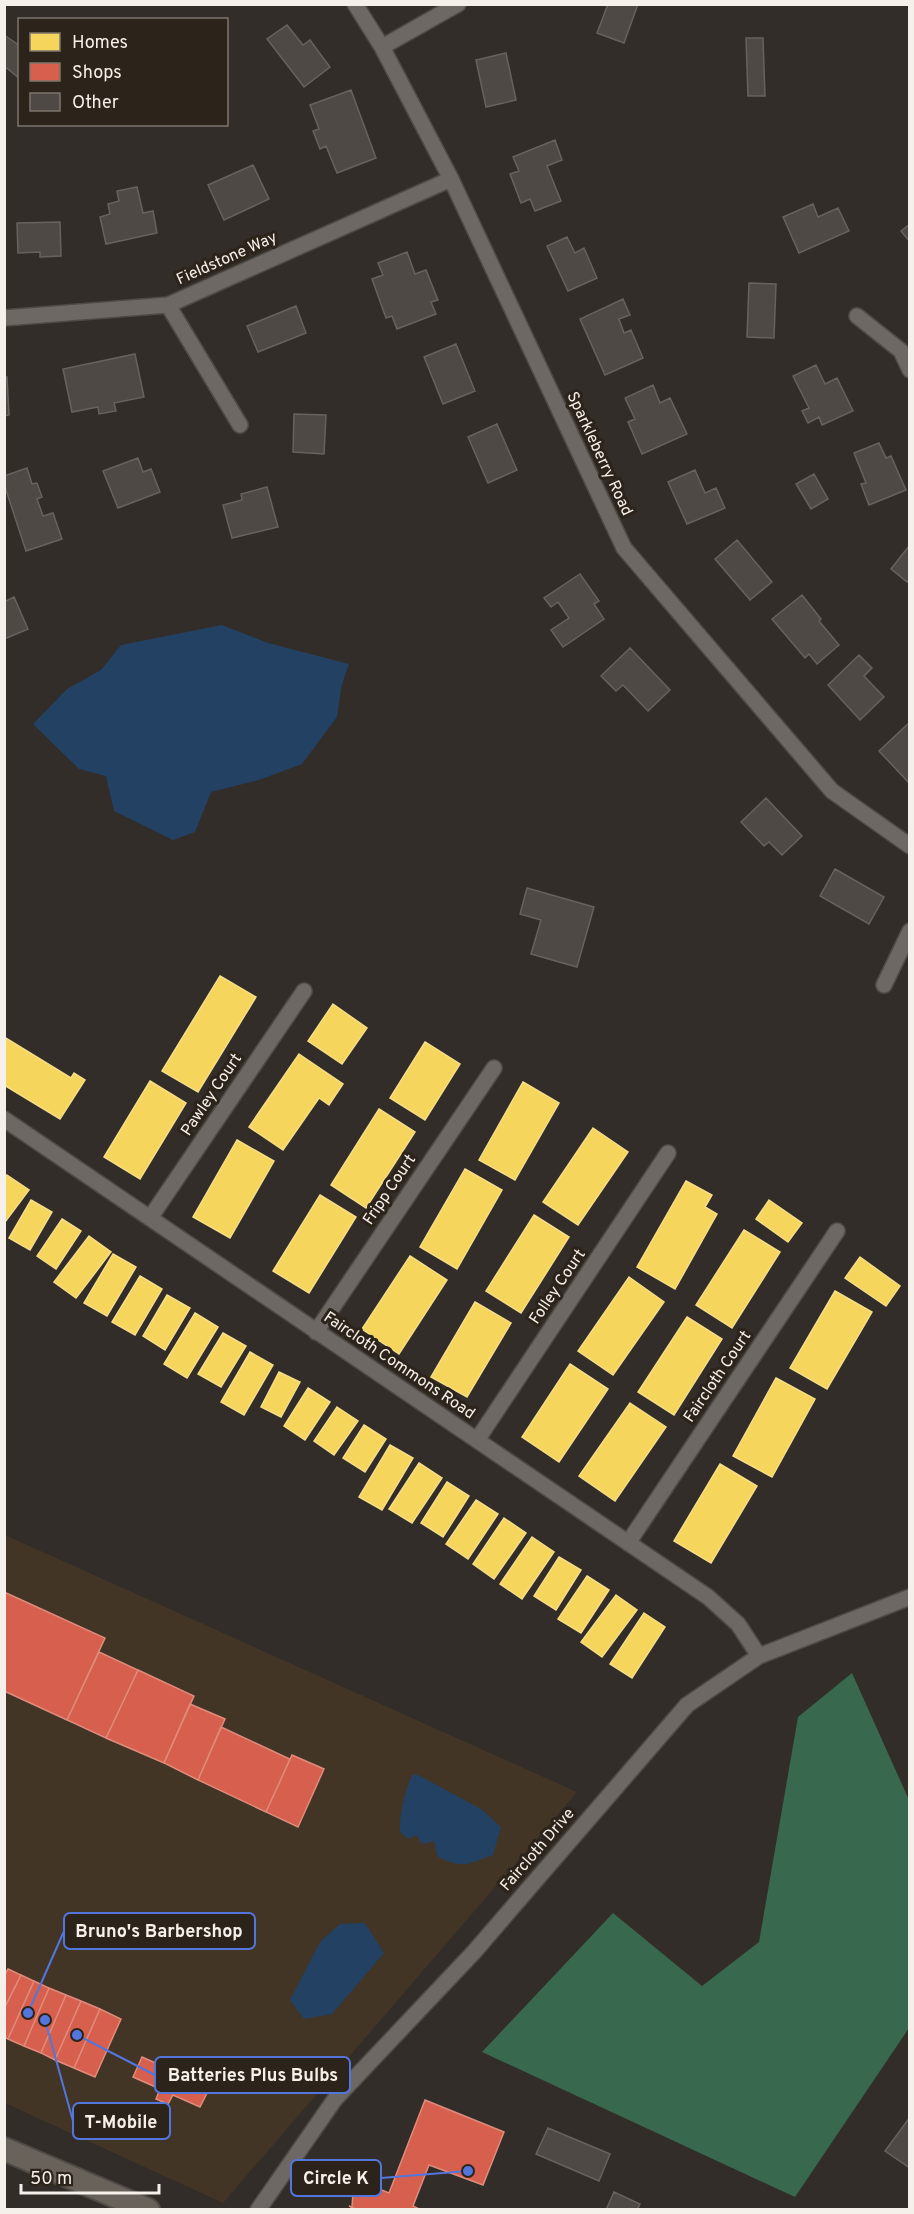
<svg xmlns="http://www.w3.org/2000/svg" width="914" height="2214" viewBox="0 0 914 2214" font-family="Overpass,sans-serif">
  <style>
    .built { fill: #423526 }
    .forest { fill: #38684e }
    .water { fill: #234162 }
    .homes { fill: #f6d55c; stroke: #f6dd87; stroke-width: 1.5 }
    .shops { fill: #d6604d; stroke: #e08b7c; stroke-width: 1.5 }
    .building { fill: #4e4945; stroke: #67625e; stroke-width: 1.5 }
    .lines { fill: none; stroke-linecap: round; stroke-linejoin: round }
    .minor-casing { stroke: #4e4a45; stroke-width: 18 }
    .primary-casing { stroke: #4e4a45; stroke-width: 26 }
    .minor { stroke: #6d6864; stroke-width: 15 }
    .primary { stroke: #69625b; stroke-width: 22 }
    .labels { text-anchor: middle; dominant-baseline: central; stroke-width: 6; stroke-linejoin: round; paint-order: stroke }
    .street-label { font-size: 16px; fill: #f6f0ea; stroke: #2c241a }
    .leader { fill: none; stroke: #5376dc; stroke-width: 2 }
    .callout-dot { fill: #5376dc; stroke: #2c241a; stroke-width: 2 }
    .callout { fill: #2c241a; stroke: #5376dc; stroke-width: 2 }
    .callout-label { font-size: 18px; text-anchor: middle; font-weight: bold; fill: #f6f0ea }
  </style>
  <rect width="100%" height="100%" fill="#322d28"/>
  <path class="built" d="M5,1535L577,1792L223,2203L5,2103Z"/>
  <path class="forest" d="M852,1673L909,1800V2028L795,2197L482,2052L613,1913L702,1986L759,1942L798,1717Z"/>
  <path class="water" d="M222,625L268,643L349,664L342,684L337,717L302,764L259,780L211,792L195,832L173,840L114,811L106,776L79,769L33,724L67,689L101,670L121,645Z
    M412,1775H418L481,1809L501,1827L493,1855C468,1864 463,1869 438,1857L434,1841L422,1844L416,1835L408,1839L400,1832C399,1814 405,1792 412,1775Z
    M365,1923L384,1953L332,2014L304,2019L290,2000L320,1942L340,1924Z"/>
  <path class="homes" d="M220,976L256,997L198,1092L162,1071Z
    M333,1004L367,1028L342,1064L308,1041Z
    M4,1037L71,1078L74,1073L85,1080L60,1119L4,1085Z
    M425,1042L460,1064L425,1120L390,1098Z
    M299,1054L343,1084L329,1105L319,1098L283,1150L249,1127Z
    M150,1081L186,1103L140,1179L104,1157Z
    M523,1082L559,1103L515,1180L479,1160Z
    M379,1109L415,1132L366,1208L331,1185Z
    M593,1128L628,1152L578,1225L543,1202Z
    M237,1140L274,1161L230,1238L193,1217Z
    M465,1169L502,1190L457,1269L420,1247Z
    M7,1175L29,1190L5,1222L4,1179Z
    M686,1181L712,1195L705,1207L717,1214L675,1289L637,1267Z
    M320,1195L356,1217L309,1293L273,1271Z
    M31,1200L52,1212L30,1250L9,1238Z
    M769,1200L802,1223L788,1242L756,1219Z
    M534,1215L569,1237L521,1313L486,1291Z
    M62,1219L81,1231L56,1269L37,1256Z
    M744,1230L780,1252L732,1328L696,1305Z
    M89,1236L111,1252L76,1298L54,1282Z
    M113,1254L136,1267L107,1316L84,1303Z
    M410,1256L447,1280L399,1354L362,1329Z
    M860,1257L900,1286L886,1306L845,1278Z
    M140,1276L162,1289L135,1335L112,1322Z
    M629,1277L664,1302L613,1375L578,1351Z
    M835,1291L872,1312L827,1389L790,1368Z
    M167,1295L190,1308L165,1350L143,1336Z
    M475,1302L511,1323L467,1397L431,1377Z
    M195,1313L218,1327L187,1378L164,1364Z
    M687,1317L722,1339L674,1415L638,1392Z
    M223,1333L246,1346L221,1387L198,1374Z
    M250,1352L273,1365L244,1415L221,1402Z
    M570,1364L608,1389L559,1462L522,1437Z
    M279,1372L300,1382L281,1417L261,1407Z
    M776,1378L815,1399L772,1477L733,1456Z
    M308,1388L330,1402L305,1440L284,1426Z
    M630,1403L666,1427L615,1501L579,1476Z
    M337,1407L358,1421L334,1455L314,1441Z
    M364,1425L386,1439L365,1472L343,1458Z
    M390,1445L413,1458L382,1510L359,1497Z
    M419,1463L442,1478L412,1523L389,1509Z
    M720,1464L757,1486L711,1563L674,1541Z
    M447,1482L469,1496L443,1537L421,1523Z
    M476,1500L498,1514L468,1559L446,1544Z
    M504,1518L526,1533L494,1579L473,1564Z
    M532,1537L554,1552L522,1599L500,1584Z
    M559,1557L581,1570L556,1610L534,1596Z
    M587,1576L609,1590L581,1633L558,1619Z
    M616,1595L637,1610L602,1657L581,1642Z
    M644,1613L665,1627L632,1678L610,1664Z"/>
  <path class="shops" d="M4,1592L105,1638L67,1720L4,1691Z
    M99,1652L138,1670L106,1738L67,1720Z
    M138,1670L194,1696L164,1763L106,1738Z
    M190,1704L225,1719L198,1780L164,1763Z
    M221,1727L290,1759L266,1812L198,1780Z
    M292,1755L324,1769L298,1827L266,1812Z
    M8,1969L21,1975L4,2009V1976Z
    M21,1975L34,1981L8,2039L4,2037V2009Z
    M34,1981L49,1988L24,2046L8,2039Z
    M49,1988L66,1995L41,2053L24,2046Z
    M66,1995L81,2001L55,2060L41,2053Z
    M81,2001L100,2009L74,2068L55,2060Z
    M100,2009L121,2019L95,2077L74,2068Z
    M142,2057L210,2087L200,2107L173,2095L168,2104L156,2099L160,2089L133,2077Z
    M425,2100L504,2132L483,2185L429,2165L413,2206L421,2210H357L349,2206L352,2207L354,2179L389,2193Z"/>
  <path class="building" d="M608,4H638L624,43L597,33Z
    M287,25L303,45L310,40L330,67L304,87L267,39Z
    M4,35L20,46L19,78L4,66Z
    M746,38H763L765,96H748Z
    M506,53L516,100L486,107L476,60Z
    M351,90L376,158L337,173L326,146L320,149L313,131L319,129L310,105Z
    M555,140L562,160L547,166L561,201L535,211L530,199L521,203L510,174L519,171L513,157Z
    M253,165L269,199L224,220L208,185Z
    M137,187L143,213L153,211L157,233L106,244L100,217L110,214L108,204L119,201L117,191Z
    M813,204L818,217L838,208L849,231L799,253L783,217Z
    M60,222L61,256L40,257V252L18,253L17,223Z
    M910,224V242L901,231Z
    M567,237L575,253L584,248L597,278L568,291L547,246Z
    M407,252L415,274L426,270L438,300L431,302L436,314L397,329L392,316L386,318L372,279L383,275L378,263Z
    M749,283L776,284L774,338L747,337Z
    M623,299L630,315L619,319L624,333L631,330L643,358L605,375L580,319Z
    M296,306L306,333L258,352L247,326Z
    M456,344L475,391L443,404L424,357Z
    M135,354L144,397L114,403L116,411L99,414L98,407L72,412L63,369Z
    M816,365L825,384L837,378L853,411L822,425L819,417L808,423L802,411L809,408L793,376Z
    M4,377H7L9,415L4,416Z
    M653,385L660,403L670,398L687,434L642,454L628,422L635,419L625,398Z
    M294,414L326,415L324,454L293,452Z
    M497,424L517,470L488,483L468,437Z
    M879,443L886,458L891,456L906,490L869,505L861,484L866,483L854,453Z
    M138,458L143,472L151,469L160,492L118,508L103,471Z
    M27,468L32,484L37,483L42,497L37,499L43,516L53,513L62,539L26,551L4,484V476Z
    M695,470L705,493L716,488L725,508L687,524L668,482Z
    M814,474L828,499L811,509L796,484Z
    M267,487L278,527L232,538L223,505L242,500L241,494Z
    M737,540L772,582L750,600L715,559Z
    M909,546L910,579L907,582L891,569Z
    M580,574L599,601L594,604L604,619L563,647L551,630L569,618L558,602L551,607L544,598Z
    M802,595L821,619L819,621L839,645L817,664L809,654L805,658L772,619Z
    M14,597L28,629L4,639V602Z
    M630,648L670,690L648,711L623,685L616,691L601,676Z
    M859,655L872,668L864,676L884,697L860,720L828,685Z
    M910,722V784L879,751Z
    M766,798L802,836L782,855L769,842L764,846L741,822Z
    M835,869L884,897L869,924L820,896Z
    M527,888L594,907L577,967L531,954L541,920L520,914Z
    M910,2117V2168L885,2151Z
    M548,2128L610,2154L599,2181L536,2154Z
    M614,2192L640,2204L637,2210H606Z"/>
  <g class="lines">
    <defs>
      <path id="minor" d="M355,4L382,47L451,179L624,548L832,791L910,846
        M382,47L458,4
        M168,305L240,425
        M857,316L901,351L910,370
        M4,318L168,305L451,179
        M884,985L910,931
        M4,1119L708,1597L738,1624L759,1656
        M150,1218L304,991
        M316,1332L494,1068
        M477,1440L668,1153
        M628,1543L837,1231
        M258,2210L335,2099L474,1952L687,1705L759,1656L910,1597"/>
      <path id="primary" d="M4,2149L148,2210"/>
    </defs>
    <use href="#minor" class="minor-casing"/>
    <use href="#primary" class="primary-casing"/>
    <use href="#minor" class="minor"/>
    <use href="#primary" class="primary"/>
  </g>
  <g class="labels">
    <g class="street-label">
      <text transform="translate(227 259) rotate(-24)">Fieldstone Way</text>
      <text transform="translate(599 454) rotate(65)">Sparkleberry Road</text>
      <text transform="translate(212 1095) rotate(-56)">Pawley Court</text>
      <text transform="translate(390 1190) rotate(-56)">Fripp Court</text>
      <text transform="translate(558 1287) rotate(-56)">Folley Court</text>
      <text transform="translate(399 1366) rotate(34)">Faircloth Commons Road</text>
      <text transform="translate(718 1377) rotate(-56)">Faircloth Court</text>
      <text transform="translate(538 1850) rotate(-49)">Faircloth Drive</text>
    </g>
  </g>
  <path class="leader" d="M28 2013L64 1931M77 2035L155 2075M45 2020L73 2121M468 2171L381 2178"/>
  <g class="callout-dot">
    <circle cx="28" cy="2013" r="6"/>
    <circle cx="77" cy="2035" r="6"/>
    <circle cx="45" cy="2020" r="6"/>
    <circle cx="468" cy="2171" r="6"/>
  </g>
  <g class="callout">
    <rect x="64" y="1913" width="191" height="36" rx="6"/>
    <rect x="155" y="2057" width="195" height="36" rx="6"/>
    <rect x="73" y="2103" width="97" height="36" rx="6"/>
    <rect x="291" y="2160" width="90" height="36" rx="6"/>
  </g>
  <g class="callout-label">
    <text x="159" y="1937">Bruno's Barbershop</text>
    <text x="253" y="2081">Batteries Plus Bulbs</text>
    <text x="121" y="2128">T-Mobile</text>
    <text x="336" y="2184">Circle K</text>
  </g>
  <rect width="914" height="2214" fill="none" stroke="#f6f0ea" stroke-width="12"/>
  <rect x="18" y="18" width="210" height="108" fill="#2c241a" stroke="#7d766d" stroke-width="1.5"/>
  <rect x="30" y="33" width="30" height="18" fill="#f6d55c" stroke="#7d766d" stroke-width="1.5"/>
  <text x="72" y="48" font-size="18" fill="#f6f0ea">Homes</text>
  <rect x="30" y="63" width="30" height="18" fill="#d6604d" stroke="#7d766d" stroke-width="1.5"/>
  <text x="72" y="78" font-size="18" fill="#f6f0ea">Shops</text>
  <rect x="30" y="93" width="30" height="18" fill="#4e4945" stroke="#7d766d" stroke-width="1.5"/>
  <text x="72" y="108" font-size="18" fill="#f6f0ea">Other</text>
  <path d="M21 2184v9h138v-9" fill="none" stroke="#f6f0ea" stroke-width="3"/>
  <text x="30" y="2184" font-size="18" fill="#f6f0ea" stroke="#2c241a" stroke-width="4.5" paint-order="stroke">50 m</text>
</svg>
